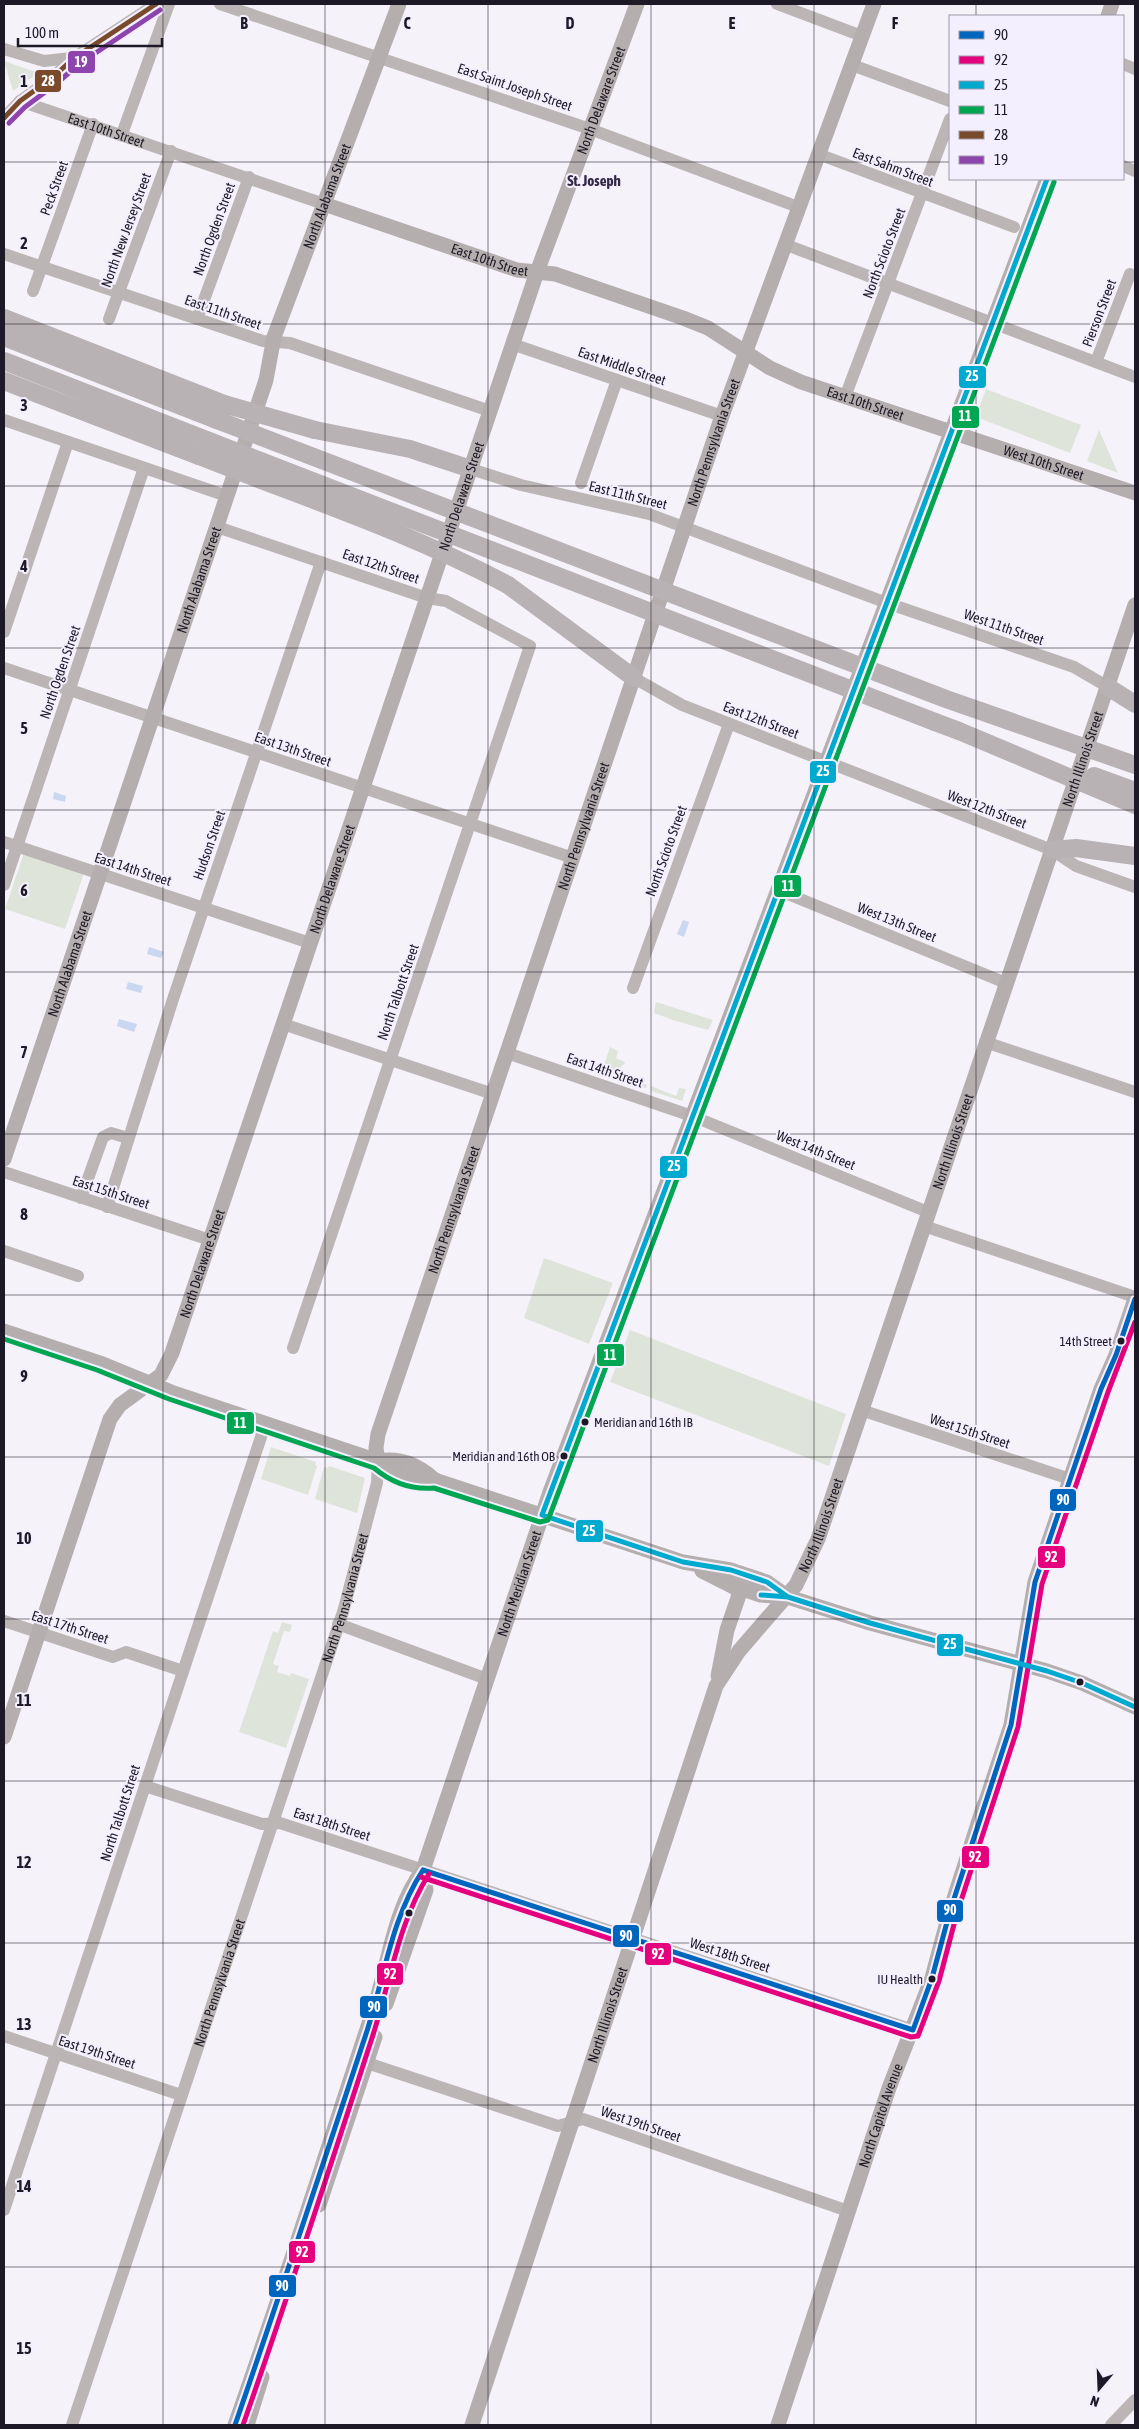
<svg xmlns="http://www.w3.org/2000/svg" width="1139" height="2429" viewBox="0 0 1139 2429" font-family="'Asap Condensed',sans-serif">
  <style>
    .green { fill: #dee4d9 }
    .water { fill: #c9d7f0 }
    .lines { fill: none; stroke-linecap: round; stroke-linejoin: round }
    .minor { stroke: #bbb6b5; stroke-width: 12 }
    .major { stroke: #b4aeae; stroke-width: 15 }
    .highway { stroke: #b9b2b4; stroke-width: 18 }
    .highway-bridge { stroke: #b9b2b4; stroke-width: 18 }
    .bus-1-casing { stroke: #f4effe; stroke-width: 9 }
    .bus-2-casing { stroke: #f4effe; stroke-width: 9 }
    .bus-3-casing { stroke: #f4effe; stroke-width: 9 }
    .bus-4-casing { stroke: #f4effe; stroke-width: 9 }
    .bus-5-casing { stroke: #f4effe; stroke-width: 9 }
    .bus-6-casing { stroke: #f4effe; stroke-width: 9 }
    .bus-1 { stroke: #0065bd; stroke-width: 5 }
    .bus-2 { stroke: #e5007d; stroke-width: 5 }
    .bus-3 { stroke: #00a9ce; stroke-width: 5 }
    .bus-4 { stroke: #00a651; stroke-width: 5 }
    .bus-5 { stroke: #7a4b2a; stroke-width: 5 }
    .bus-6 { stroke: #8e44ad; stroke-width: 5 }
    .grid { fill: none; stroke: #1d1926; stroke-width: 1; stroke-opacity: 0.55 }
    .bus-dot { fill: #1d1926; stroke: #f4effe; stroke-width: 2 }
    .labels { text-anchor: middle; dominant-baseline: central; stroke-width: 4; stroke-linejoin: round; paint-order: stroke }
    .bus-label { font-size: 13px; fill: #1d1926; stroke: #f4effe; text-anchor: end }
    .street-label { font-size: 14px; fill: #1d1926; stroke: #f4effe }
    .neighbourhood-label { font-size: 15px; font-weight: bold; fill: #322843; stroke: #f4effe }
    .grid-label { font-size: 16px; text-anchor: middle; font-weight: bold; fill: #1d1926; stroke: #f4effe; stroke-width: 4; stroke-linejoin: round; paint-order: stroke }
    .line-badge { stroke: #f4effe; stroke-width: 2 }
    .badge-label { font-size: 14px; text-anchor: middle; font-weight: bold; fill: #fff }
  </style>
  <rect width="100%" height="100%" fill="#f5f2fa"/>
  <path class="green" d="M4,61L38,73L13,91Z
    M986,389L1081,425L1070,453L976,417Z
    M1099,430L1118,473L1087,461Z
    M24,853L84,873L65,929L5,909Z
    M656,1002L713,1020L708,1030C689,1025 672,1020 654,1013Z
    M610,1047L618,1051L616,1058L625,1062L624,1065H622L618,1074L647,1085L646,1088L601,1074Z
    M651,1086L676,1096L679,1088L686,1089L682,1101L651,1091Z
    M544,1258L613,1283L589,1344L524,1318Z
    M630,1330L846,1414L829,1466L610,1382Z
    M271,1447L316,1462L315,1465L317,1466L308,1495L261,1479Z
    M329,1466L365,1478L357,1513L315,1499L324,1467L328,1468Z
    M282,1622L292,1625L290,1632L284,1631L273,1664L279,1666L277,1672L290,1676L291,1673L309,1679L286,1748L239,1732L273,1631L278,1633Z"/>
  <path class="water" d="M54,792L66,796L65,802L53,799Z
    M683,920L689,922L684,937L677,934Z
    M149,947L164,952L161,958L147,954Z
    M128,982L143,986L141,993L126,989Z
    M119,1019L137,1024L134,1032L117,1026Z"/>
  <g class="lines">
    <g class="minor">
      <path d="M220,4L590,129L798,207"/>
      <path d="M777,4L862,36"/>
      <path d="M4,49L44,61L72,58"/>
      <path d="M1123,64L1135,69"/>
      <path d="M852,65L950,101"/>
      <path id="s1" d="M20,101L324,204"/>
      <path d="M4,118L20,101L52,78L74,58L156,4"/>
      <path d="M122,134L169,4"/>
      <path d="M818,154L1014,227"/>
      <path d="M1123,166L1135,171"/>
      <path d="M784,244L1135,377"/>
      <path d="M4,254L263,341L290,343L490,411"/>
      <path d="M33,291L93,124"/>
      <path d="M109,319L171,151"/>
      <path d="M197,319L249,177"/>
      <path d="M512,344L722,416"/>
      <path d="M1096,362L1130,274"/>
      <path d="M845,397L950,119"/>
      <path d="M4,420L227,496"/>
      <path d="M471,469L521,485L649,514L887,603L1074,667L1108,687"/>
      <path d="M581,483L617,380"/>
      <path d="M217,527L427,598L446,601L530,646L293,1348"/>
      <path d="M4,632L68,442"/>
      <path d="M4,668L573,858"/>
      <path d="M634,678L682,705L1052,850L1076,866L1135,887"/>
      <path d="M4,842L310,943"/>
      <path d="M4,885L144,468"/>
      <path d="M778,890L1006,983"/>
      <path d="M633,988L729,724"/>
      <path d="M283,1024L493,1094"/>
      <path d="M985,1042L1135,1092"/>
      <path d="M507,1053L692,1116L928,1212"/>
      <path d="M4,1172L210,1240"/>
      <path d="M81,1198L103,1137L111,1133L128,1138"/>
      <path d="M107,1207L173,999L321,562"/>
      <path d="M924,1226L1135,1297"/>
      <path d="M4,1251L78,1276"/>
      <path d="M861,1410L1070,1479"/>
      <path d="M4,1621L113,1657L126,1652L183,1671"/>
      <path d="M338,1624L487,1679"/>
      <path d="M145,1786L262,1824L280,1823L913,2030"/>
      <path d="M4,2036L181,2095"/>
      <path d="M367,2063L558,2126L583,2119L848,2211"/>
      <path d="M4,2210L265,1425"/>
      <path id="s2" d="M72,2425L343,1612L377,1483L378,1461"/>
      <path d="M1111,2425L1135,2400"/>
    </g>
    <g class="major">
      <path d="M1108,16L1112,4"/>
      <path id="s3" d="M324,204L517,270L555,274L683,318L708,328L770,368L801,382L1135,493"/>
      <path id="s4" d="M4,1159L266,380L274,337L399,4"/>
      <path d="M4,1331L100,1363L171,1392L378,1461C395,1477 412,1483 435,1480L683,1562L731,1570L767,1582L788,1597"/>
      <path id="s5" d="M378,1461L376,1448L378,1434L722,416L874,4"/>
      <path d="M378,1461C401,1457 418,1465 435,1480"/>
      <path d="M702,1571L730,1585L760,1595L788,1597L870,1623L1047,1671L1082,1683L1135,1707"/>
      <path d="M718,1676L727,1630L739,1595L738,1590L730,1585"/>
      <path id="s6" d="M4,1737L110,1419L120,1405L161,1375L172,1353L537,272L637,4"/>
      <path d="M986,1801L1011,1725L1035,1582L1101,1389L1116,1355L1135,1299"/>
      <path d="M386,2004L426,1890L423,1870"/>
      <path d="M319,2205L375,2037"/>
      <path id="s7" d="M235,2425C284,2287 328,2147 374,2008C389,1963 394,1908 423,1870L550,1492L1047,179"/>
      <path d="M247,2425L262,2377"/>
      <path id="s8" d="M472,2425L716,1686L739,1651L796,1585L818,1539L1135,605"/>
      <path id="s9" d="M778,2425L889,2088L932,1978L950,1911L984,1805"/>
    </g>
    <path class="highway" d="M4,318L224,404
      M4,337L217,420
      M4,361L191,434
      M4,381L199,456
      M315,430L410,449L471,469
      M508,585L634,678
      M1108,687L1135,704
      M935,722L959,731
      M1052,850L1076,848L1135,856"/>
    <path class="highway-bridge" d="M224,404L315,430
      M217,420L946,699L1135,765
      M191,434L935,722
      M199,456C302,497 410,532 508,585
      M959,731L1135,805
      M1094,776L1135,791"/>
    <defs>
      <path id="bus-1" d="M423,1870L913,2030L932,1978L950,1911L1011,1725L1035,1582L1101,1389L1116,1355L1135,1299
        M235,2425C280,2295 323,2164 366,2034C384,1979 391,1919 423,1870"/>
      <path id="bus-2" d="M421,1877L911,2037L918,2036L939,1981L957,1913L1018,1727L1042,1584L1108,1392L1135,1322
        M243,2425C288,2297 330,2167 372,2038C390,1983 398,1923 429,1874"/>
      <path id="bus-3" d="M761,1595L788,1597L870,1623L1047,1671L1082,1683L1135,1707
        M788,1597L767,1582L731,1570L683,1562L542,1515L1047,179"/>
      <path id="bus-4" d="M4,1339L97,1370L169,1399L374,1468C392,1483 411,1490 434,1488L540,1522L548,1520L1054,182"/>
      <path id="bus-5" d="M4,118L20,101L52,78L74,58L156,4"/>
      <path id="bus-6" d="M9,123L25,107L56,84L79,64L160,10"/>
    </defs>
    <use href="#bus-1" class="bus-1-casing"/>
    <use href="#bus-2" class="bus-2-casing"/>
    <use href="#bus-3" class="bus-3-casing"/>
    <use href="#bus-4" class="bus-4-casing"/>
    <use href="#bus-5" class="bus-5-casing"/>
    <use href="#bus-6" class="bus-6-casing"/>
    <use href="#bus-1" class="bus-1"/>
    <use href="#bus-2" class="bus-2"/>
    <use href="#bus-3" class="bus-3"/>
    <use href="#bus-4" class="bus-4"/>
    <use href="#bus-5" class="bus-5"/>
    <use href="#bus-6" class="bus-6"/>
  </g>
  <path class="grid" d="M163,4V2425M325,4V2425M488,4V2425M651,4V2425M814,4V2425M976,4V16M4,162H950M1123,162H1135M976,179V2425M4,324H1135M4,486H1135M4,648H1135M4,810H1135M4,972H1135M4,1134H1135M4,1295H1135M4,1457H1135M4,1619H1135M4,1781H1135M4,1943H1135M4,2105H1135M4,2267H1135"/>
  <g class="bus-dot">
    <circle cx="1121" cy="1341" r="4.5"/>
    <circle cx="585" cy="1422" r="4.5"/>
    <circle cx="564" cy="1456" r="4.5"/>
    <circle cx="1080" cy="1682" r="4.5"/>
    <circle cx="409" cy="1913" r="4.5"/>
    <circle cx="932" cy="1979" r="4.5"/>
  </g>
  <g class="labels">
    <g class="bus-label">
      <text x="1112" y="1341">14th Street</text>
      <text x="594" y="1422" text-anchor="start">Meridian and 16th IB</text>
      <text x="555" y="1456">Meridian and 16th OB</text>
      <text x="923" y="1979">IU Health</text>
    </g>
    <g class="street-label">
      <text transform="translate(515 87) rotate(19)">East Saint Joseph Street</text>
      <text stroke="none"><textPath href="#s6" startOffset="1752">North Delaware Street</textPath></text>
      <text stroke="none"><textPath href="#s1" startOffset="91">East 10th Street</textPath></text>
      <text transform="translate(893 167) rotate(21)">East Sahm Street</text>
      <text transform="translate(54 188) rotate(-70)">Peck Street</text>
      <text stroke="none"><textPath href="#s4" startOffset="1016">North Alabama Street</textPath></text>
      <text transform="translate(214 229) rotate(-70)">North Ogden Street</text>
      <text transform="translate(126 230) rotate(-70)">North New Jersey Street</text>
      <text transform="translate(884 253) rotate(-69)">North Scioto Street</text>
      <text stroke="none"><textPath href="#s3" startOffset="175">East 10th Street</textPath></text>
      <text transform="translate(223 312) rotate(19)">East 11th Street</text>
      <text transform="translate(1099 313) rotate(-69)">Pierson Street</text>
      <text transform="translate(622 366) rotate(19)">East Middle Street</text>
      <text stroke="none"><textPath href="#s3" startOffset="580">East 10th Street</textPath></text>
      <text stroke="none"><textPath href="#s5" startOffset="1074">North Pennsylvania Street</textPath></text>
      <text stroke="none"><textPath href="#s3" startOffset="768">West 10th Street</textPath></text>
      <text transform="translate(628 495) rotate(14)">East 11th Street</text>
      <text stroke="none"><textPath href="#s6" startOffset="1332">North Delaware Street</textPath></text>
      <text transform="translate(381 566) rotate(19)">East 12th Street</text>
      <text stroke="none"><textPath href="#s4" startOffset="611">North Alabama Street</textPath></text>
      <text transform="translate(1004 627) rotate(19)">West 11th Street</text>
      <text transform="translate(60 672) rotate(-71)">North Ogden Street</text>
      <text transform="translate(761 720) rotate(21)">East 12th Street</text>
      <text transform="translate(293 749) rotate(19)">East 13th Street</text>
      <text stroke="none"><textPath href="#s8" startOffset="1782">North Illinois Street</textPath></text>
      <text transform="translate(987 809) rotate(21)">West 12th Street</text>
      <text stroke="none"><textPath href="#s5" startOffset="669">North Pennsylvania Street</textPath></text>
      <text transform="translate(209 845) rotate(-71)">Hudson Street</text>
      <text transform="translate(666 851) rotate(-70)">North Scioto Street</text>
      <text transform="translate(133 869) rotate(18)">East 14th Street</text>
      <text stroke="none"><textPath href="#s6" startOffset="928">North Delaware Street</textPath></text>
      <text transform="translate(897 922) rotate(22)">West 13th Street</text>
      <text stroke="none"><textPath href="#s4" startOffset="206">North Alabama Street</textPath></text>
      <text transform="translate(398 992) rotate(-71)">North Talbott Street</text>
      <text transform="translate(605 1070) rotate(19)">East 14th Street</text>
      <text stroke="none"><textPath href="#s8" startOffset="1378">North Illinois Street</textPath></text>
      <text transform="translate(816 1150) rotate(22)">West 14th Street</text>
      <text transform="translate(111 1192) rotate(18)">East 15th Street</text>
      <text stroke="none"><textPath href="#s5" startOffset="264">North Pennsylvania Street</textPath></text>
      <text stroke="none"><textPath href="#s6" startOffset="522">North Delaware Street</textPath></text>
      <text transform="translate(970 1431) rotate(18)">West 15th Street</text>
      <text stroke="none"><textPath href="#s8" startOffset="972">North Illinois Street</textPath></text>
      <text stroke="none"><textPath href="#s7" startOffset="889">North Meridian Street</textPath></text>
      <text stroke="none"><textPath href="#s2" startOffset="871">North Pennsylvania Street</textPath></text>
      <text transform="translate(70 1627) rotate(18)">East 17th Street</text>
      <text transform="translate(120 1813) rotate(-72)">North Talbott Street</text>
      <text transform="translate(332 1824) rotate(18)">East 18th Street</text>
      <text transform="translate(730 1955) rotate(18)">West 18th Street</text>
      <text stroke="none"><textPath href="#s2" startOffset="466">North Pennsylvania Street</textPath></text>
      <text stroke="none"><textPath href="#s8" startOffset="432">North Illinois Street</textPath></text>
      <text transform="translate(97 2052) rotate(18)">East 19th Street</text>
      <text stroke="none"><textPath href="#s9" startOffset="326">North Capitol Avenue</textPath></text>
      <text transform="translate(641 2124) rotate(19)">West 19th Street</text>
    </g>
    <g class="neighbourhood-label">
      <text x="594" y="180">St. Joseph</text>
    </g>
  </g>
  <g class="grid-label">
    <text x="244" y="29">B</text>
    <text x="407" y="29">C</text>
    <text x="570" y="29">D</text>
    <text x="732" y="29">E</text>
    <text x="895" y="29">F</text>
    <text x="24" y="87">1</text>
    <text x="24" y="249">2</text>
    <text x="24" y="411">3</text>
    <text x="24" y="572">4</text>
    <text x="24" y="734">5</text>
    <text x="24" y="896">6</text>
    <text x="24" y="1058">7</text>
    <text x="24" y="1220">8</text>
    <text x="24" y="1382">9</text>
    <text x="24" y="1544">10</text>
    <text x="24" y="1706">11</text>
    <text x="24" y="1868">12</text>
    <text x="24" y="2030">13</text>
    <text x="24" y="2192">14</text>
    <text x="24" y="2354">15</text>
  </g>
  <g class="line-badge">
    <rect x="67" y="50" width="29" height="24" rx="5" fill="#8e44ad"/>
    <rect x="34" y="69" width="28" height="24" rx="5" fill="#7a4b2a"/>
    <rect x="958" y="365" width="29" height="24" rx="5" fill="#00a9ce"/>
    <rect x="951" y="405" width="29" height="24" rx="5" fill="#00a651"/>
    <rect x="809" y="760" width="28" height="24" rx="5" fill="#00a9ce"/>
    <rect x="773" y="874" width="29" height="24" rx="5" fill="#00a651"/>
    <rect x="659" y="1155" width="29" height="24" rx="5" fill="#00a9ce"/>
    <rect x="596" y="1343" width="29" height="24" rx="5" fill="#00a651"/>
    <rect x="226" y="1411" width="29" height="24" rx="5" fill="#00a651"/>
    <rect x="1049" y="1488" width="28" height="24" rx="5" fill="#0065bd"/>
    <rect x="575" y="1519" width="29" height="24" rx="5" fill="#00a9ce"/>
    <rect x="1037" y="1545" width="29" height="24" rx="5" fill="#e5007d"/>
    <rect x="936" y="1633" width="28" height="24" rx="5" fill="#00a9ce"/>
    <rect x="961" y="1845" width="29" height="24" rx="5" fill="#e5007d"/>
    <rect x="936" y="1899" width="28" height="24" rx="5" fill="#0065bd"/>
    <rect x="612" y="1924" width="28" height="24" rx="5" fill="#0065bd"/>
    <rect x="644" y="1942" width="28" height="24" rx="5" fill="#e5007d"/>
    <rect x="376" y="1962" width="28" height="24" rx="5" fill="#e5007d"/>
    <rect x="359" y="1995" width="29" height="24" rx="5" fill="#0065bd"/>
    <rect x="288" y="2240" width="28" height="24" rx="5" fill="#e5007d"/>
    <rect x="268" y="2274" width="29" height="24" rx="5" fill="#0065bd"/>
  </g>
  <g class="badge-label">
    <text x="81" y="67">19</text>
    <text x="48" y="86">28</text>
    <text x="972" y="381">25</text>
    <text x="965" y="421">11</text>
    <text x="823" y="776">25</text>
    <text x="788" y="891">11</text>
    <text x="674" y="1171">25</text>
    <text x="610" y="1360">11</text>
    <text x="240" y="1428">11</text>
    <text x="1063" y="1505">90</text>
    <text x="589" y="1536">25</text>
    <text x="1051" y="1562">92</text>
    <text x="950" y="1649">25</text>
    <text x="975" y="1862">92</text>
    <text x="950" y="1915">90</text>
    <text x="626" y="1941">90</text>
    <text x="658" y="1959">92</text>
    <text x="390" y="1979">92</text>
    <text x="374" y="2012">90</text>
    <text x="302" y="2257">92</text>
    <text x="282" y="2291">90</text>
  </g>
  <rect width="1139" height="2429" fill="none" stroke="#1d1926" stroke-width="10"/>
  <rect x="949" y="15" width="175" height="165" fill="#f4effe" stroke="#9e99a8"/>
  <rect x="959" y="31" width="25" height="8" fill="#0065bd" stroke="#9e99a8"/>
  <text x="994" y="40" font-size="15" fill="#1d1926">90</text>
  <rect x="959" y="56" width="25" height="8" fill="#e5007d" stroke="#9e99a8"/>
  <text x="994" y="65" font-size="15" fill="#1d1926">92</text>
  <rect x="959" y="81" width="25" height="8" fill="#00a9ce" stroke="#9e99a8"/>
  <text x="994" y="90" font-size="15" fill="#1d1926">25</text>
  <rect x="959" y="106" width="25" height="8" fill="#00a651" stroke="#9e99a8"/>
  <text x="994" y="115" font-size="15" fill="#1d1926">11</text>
  <rect x="959" y="131" width="25" height="8" fill="#7a4b2a" stroke="#9e99a8"/>
  <text x="994" y="140" font-size="15" fill="#1d1926">28</text>
  <rect x="959" y="156" width="25" height="8" fill="#8e44ad" stroke="#9e99a8"/>
  <text x="994" y="165" font-size="15" fill="#1d1926">19</text>
  <g transform="translate(1099 2389) rotate(199)" stroke="#f4effe" stroke-width="4" paint-order="stroke">
  <path d="M0-4L9 19L0 12L-9 19Z" fill="#1d1926"/>
  <text y="-8" font-size="14" font-weight="bold" text-anchor="middle" fill="#1d1926">N</text>
  </g>
  <path d="M18 38v8h144v-8" fill="none" stroke="#1d1926" stroke-width="2.5"/>
  <text x="25" y="38" font-size="15" fill="#1d1926" stroke="#f4effe" stroke-width="4" paint-order="stroke">100 m</text>
</svg>
